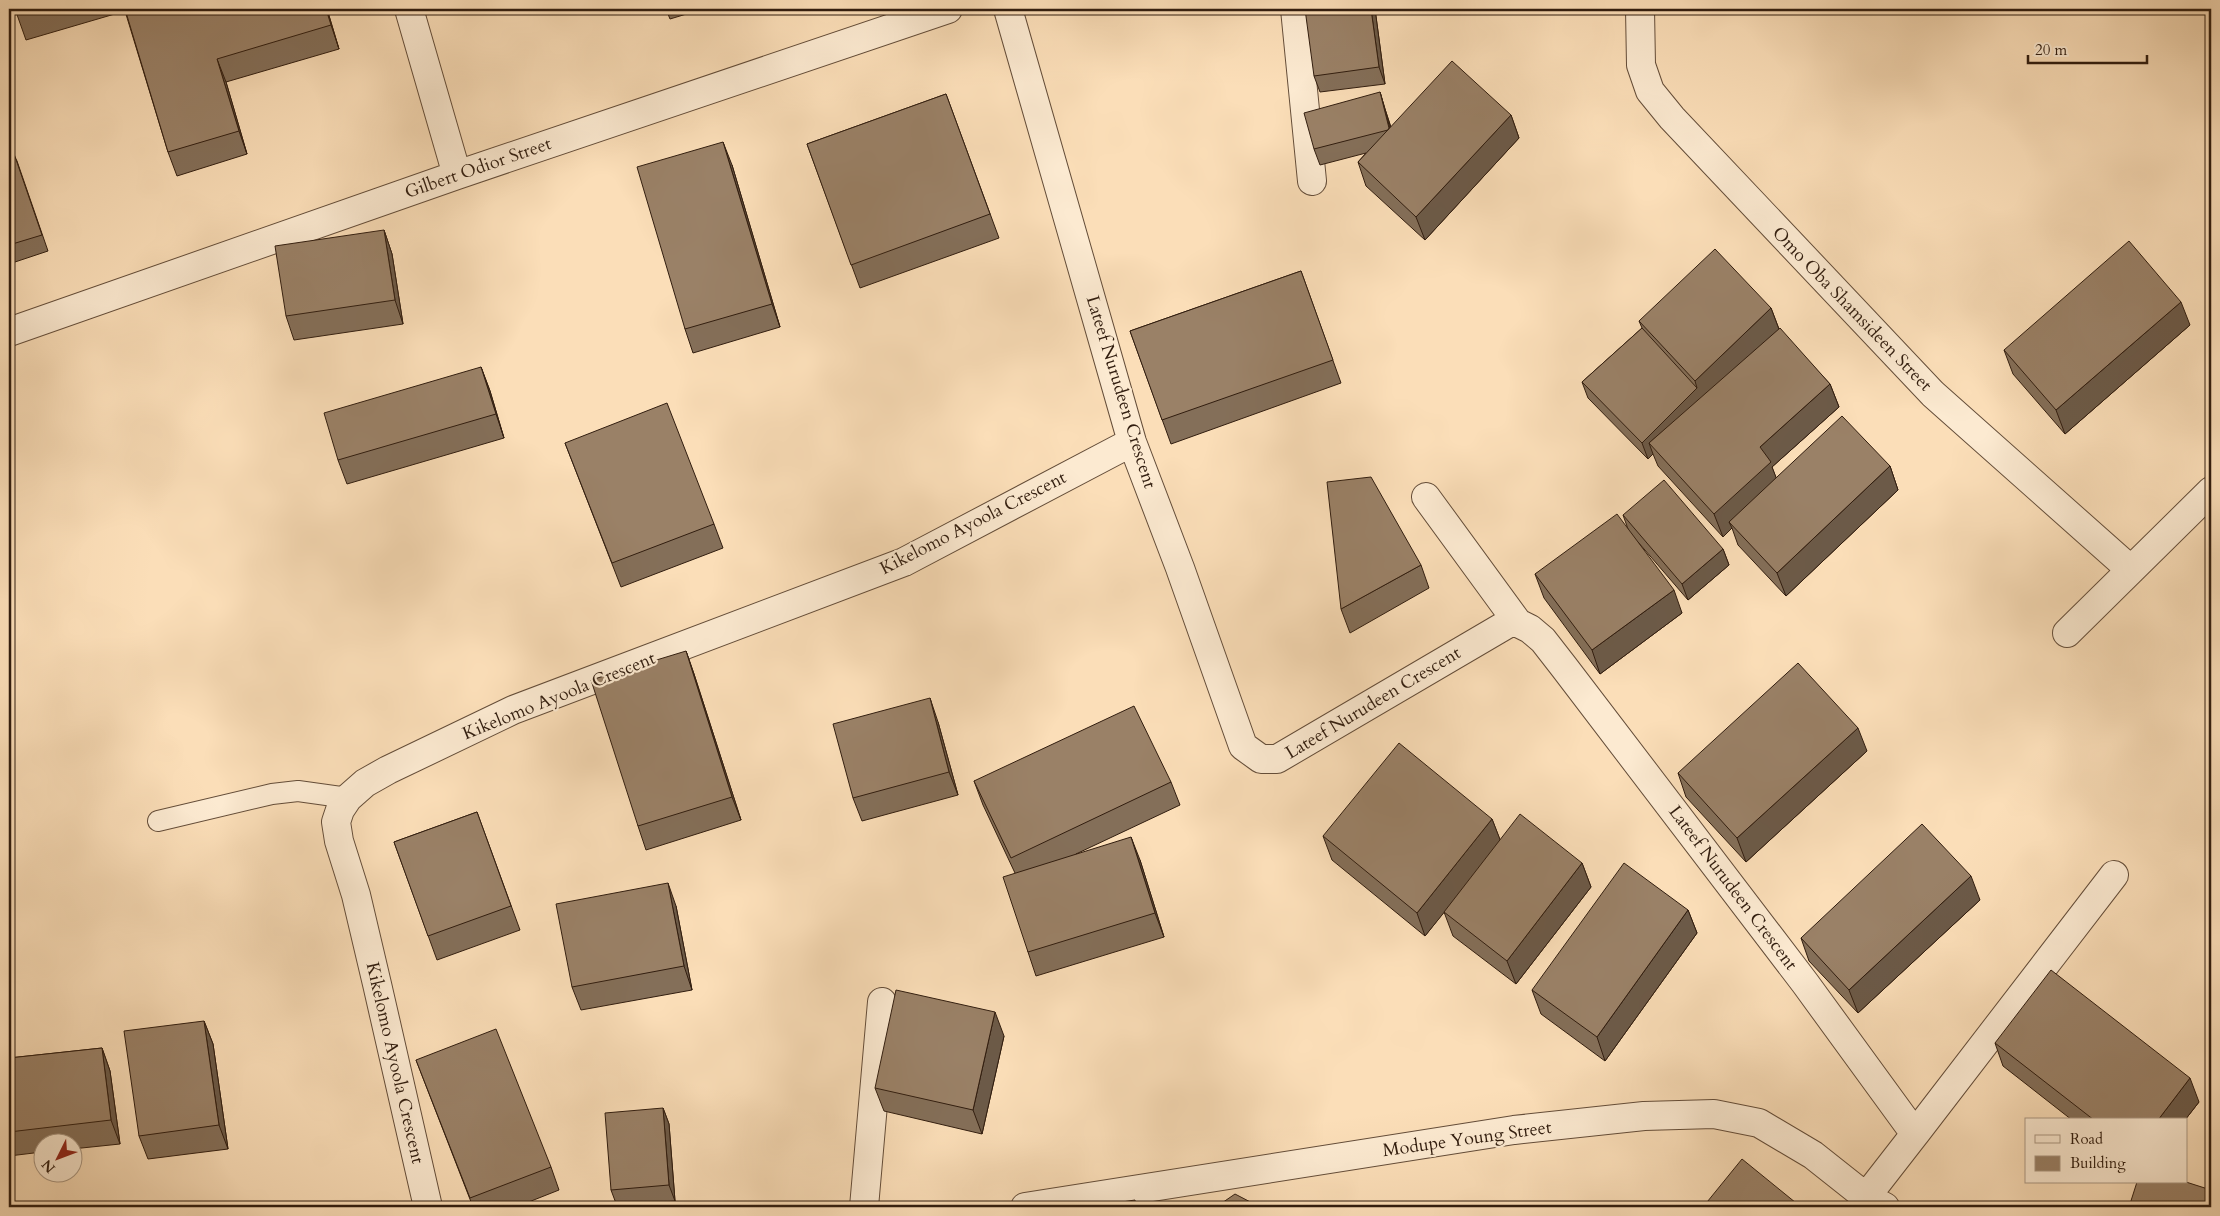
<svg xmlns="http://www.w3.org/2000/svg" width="2220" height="1216" viewBox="0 0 2220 1216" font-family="Cardo,serif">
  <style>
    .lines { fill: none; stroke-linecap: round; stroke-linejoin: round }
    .lane-casing { stroke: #644d39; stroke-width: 22 }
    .street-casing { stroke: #644d39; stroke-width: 30 }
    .lane { stroke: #fcead1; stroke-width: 20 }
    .street { stroke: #fcead1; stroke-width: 28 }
    .wall { fill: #846f59; stroke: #311d0f }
    .shaded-wall { fill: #6c5a48; stroke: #311d0f }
    .building { fill: #9a8167; stroke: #311d0f }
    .labels { text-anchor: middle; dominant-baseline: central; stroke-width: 4.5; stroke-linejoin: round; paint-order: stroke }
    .street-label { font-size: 18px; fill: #311d0f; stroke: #fcead1 }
  </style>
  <rect width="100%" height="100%" fill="#fbdeb8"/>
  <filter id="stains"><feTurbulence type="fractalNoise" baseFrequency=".004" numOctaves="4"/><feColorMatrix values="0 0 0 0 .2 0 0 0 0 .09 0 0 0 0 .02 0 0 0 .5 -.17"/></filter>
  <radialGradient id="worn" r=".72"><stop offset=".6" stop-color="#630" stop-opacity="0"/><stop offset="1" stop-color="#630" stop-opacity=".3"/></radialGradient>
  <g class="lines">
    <defs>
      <path id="lane" d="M158,821L272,794L298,791L348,798"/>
      <path id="street" d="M409,9L457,175
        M1008,9L1132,442L1180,568L1243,746L1261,759H1277L1509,623H1518L1530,629L1543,640L1564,667L1805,983L1915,1134L1866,1197
        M1295,9L1312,181
        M1640,9L1641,65L1650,91L1672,118L1933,394L2131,570
        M9,332L457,175L948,9
        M1426,497L1518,623
        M2067,633L2211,491
        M1915,1134L2114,875
        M428,1207L377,984L356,895L339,841L336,822L340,810L348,798L365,783L388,770L513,710L904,562L1132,442
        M864,1207L882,1002
        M1025,1207L1514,1130L1644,1116L1714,1114L1759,1123L1813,1155L1866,1197L1885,1207"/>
    </defs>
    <use href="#lane" class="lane-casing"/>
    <use href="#street" class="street-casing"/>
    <use href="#lane" class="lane"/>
    <use href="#street" class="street"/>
  </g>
  <path class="wall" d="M15,9H327L339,49L226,82L247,154L177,176L168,152L125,11L26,40Z
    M666,9H703L670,19Z
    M1375,9L1385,84L1320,92L1314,76Z
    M1380,92L1385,109L1391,127L1511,115L1519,138L1425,240L1366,186L1358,162L1366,153L1320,165L1314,149Z
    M946,94L999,238L860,288L807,144Z
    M9,146L17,161L48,251L9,264Z
    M732,165L780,327L693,353L685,329Z
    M384,230L392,254L403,324L294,340L286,316Z
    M1301,271L1341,383L1171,444L1130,331Z
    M1771,308L1779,329L1830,384L1839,407L1772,467L1776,478L1890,466L1898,490L1786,596L1738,545L1732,528L1723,537L1658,466L1653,454L1648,459L1588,398L1582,382L1642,328L1639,321Z
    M2190,325L2065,434L2013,374L2004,350Z
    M481,367L490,391L504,438L347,484L338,460Z
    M565,443L714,524L723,548L621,587Z
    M1623,515L1723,549L1729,565L1688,600L1638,542L1682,613L1600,674L1544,598L1535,574L1628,529Z
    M1421,565L1429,588L1350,633L1341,609Z
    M686,651L694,674L741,820L646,850L638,826Z
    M938,722L958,795L862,821L853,798Z
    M1867,751L1746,862L1686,797L1678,773Z
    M974,781L1171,782L1180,805L1076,854L1140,860L1164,937L1036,976L1028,952L1015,873L983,805Z
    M477,812L520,930L437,960L394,842Z
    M1492,819L1500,840L1582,863L1591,887L1516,984L1453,936L1444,912L1425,936L1332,860L1323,836Z
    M1980,900L1858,1013L1809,961L1801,938Z
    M676,906L692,990L581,1010L572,987Z
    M1688,910L1697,933L1605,1061L1541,1014L1532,990Z
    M204,1021L213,1044L228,1149L148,1159L139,1136Z
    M1004,1036L982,1134L884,1111L875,1088Z
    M1995,1043L2199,1102L2185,1120H2072L2003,1066Z
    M102,1048L110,1071L120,1144L72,1149V1144H42V1152L9,1156V1058Z
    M416,1060L551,1167L559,1190L516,1207H473Z
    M663,1108L669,1124L675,1201L617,1206L611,1190Z"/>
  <path class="shaded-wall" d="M326,9H327L339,49L331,25Z
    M1371,9H1375L1385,84L1379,67Z
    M217,59L226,82L247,154L239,131Z
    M1380,92L1385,109L1396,145L1390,129Z
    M1511,115L1519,138L1425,240L1416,217Z
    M723,142L732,165L780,327L772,304Z
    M384,230L392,254L403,324L395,300Z
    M2181,302L2190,325L2065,434L2056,410Z
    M1771,308L1780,332L1649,443L1653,454L1648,459L1642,443L1697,388L1695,381Z
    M481,367L490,391L504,438L496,414Z
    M1830,384L1839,407L1772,467L1779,485L1729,522L1732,528L1723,537L1714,514L1760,447Z
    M1890,466L1898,490L1786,596L1777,573Z
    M1723,549L1729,565L1688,600L1682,584Z
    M1674,590L1682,613L1600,674L1592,650Z
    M686,651L694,674L741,820L732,797Z
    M930,698L938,722L958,795L949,772Z
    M1858,728L1867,751L1746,862L1737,838Z
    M1492,819L1501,842L1425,936L1417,913Z
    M1131,837L1140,860L1164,937L1155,913Z
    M1582,863L1591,887L1516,984L1507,961Z
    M1971,876L1980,900L1858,1013L1849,990Z
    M668,883L676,906L692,990L684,966Z
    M1688,910L1697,933L1605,1061L1597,1037Z
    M995,1012L1004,1036L982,1134L973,1110Z
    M204,1021L213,1044L228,1149L219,1125Z
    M102,1048L110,1071L120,1144L111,1120Z
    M2190,1078L2199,1102L2185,1120H2158Z
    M663,1108L669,1124L675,1201L669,1185Z"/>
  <path class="building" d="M125,9H326L331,25L217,59L239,131L168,152Z
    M1305,9H1371L1379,67L1314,76Z
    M1452,61L1511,115L1416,217L1358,162Z
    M1380,92L1389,128L1388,130L1314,149L1304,113Z
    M946,94L990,214L851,265L807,144Z
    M723,142L772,304L685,329L637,167Z
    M11,145L42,235L9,245V146Z
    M384,230L395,300L286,316L275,246Z
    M2129,241L2181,302L2056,410L2004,350Z
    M1715,249L1771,308L1695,381L1639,321Z
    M1301,271L1333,360L1162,420L1130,331Z
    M1642,328L1697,388L1642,443L1582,382Z
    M1780,328L1830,384L1760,447L1771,462L1714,514L1649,443Z
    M481,367L496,414L338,460L324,413Z
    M667,403L714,524L612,563L565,443Z
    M1842,416L1890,466L1777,573L1729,522Z
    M1371,477L1421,565L1341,609L1327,482Z
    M1664,480L1723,549L1682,584L1623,515Z
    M1617,514L1674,590L1592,650L1535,574Z
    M686,651L732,797L638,826L591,680Z
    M1798,663L1858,728L1737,838L1678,773Z
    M930,698L949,772L853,798L833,724Z
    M1134,706L1171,782L1011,858L974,781Z
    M1399,743L1492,819L1417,913L1323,836Z
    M477,812L511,906L428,936L394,842Z
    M1520,814L1582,863L1507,961L1444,912Z
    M1922,824L1971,876L1849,990L1801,938Z
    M1131,837L1155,913L1028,952L1003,877Z
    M1624,863L1688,910L1597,1037L1532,990Z
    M668,883L684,966L572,987L556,904Z
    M2051,970L2190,1078L2158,1120H2094L1995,1043Z
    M896,990L995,1012L973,1110L875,1088Z
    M204,1021L219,1125L139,1136L124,1031Z
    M496,1029L551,1167L470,1198L416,1060Z
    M102,1048L111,1120L9,1132V1058Z
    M663,1108L669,1185L611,1190L605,1113Z
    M1742,1159L1801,1207H1703Z
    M2137,1182H2186L2211,1190V1207H2129Z
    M1235,1194L1260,1207H1216Z
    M1135,1200L1136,1207H1089Z"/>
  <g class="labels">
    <g class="street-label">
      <text transform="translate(478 168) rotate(-19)">Gilbert Odior Street</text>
      <text transform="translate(1852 309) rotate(46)">Omo Oba Shamsideen Street</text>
      <text transform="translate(1121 392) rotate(73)">Lateef Nurudeen Crescent</text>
      <text transform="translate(973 523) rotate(-27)">Kikelomo Ayoola Crescent</text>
      <text transform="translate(559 696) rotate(-22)">Kikelomo Ayoola Crescent</text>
      <text transform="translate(1373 703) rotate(-31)">Lateef Nurudeen Crescent</text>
      <text transform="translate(1733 888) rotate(53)">Lateef Nurudeen Crescent</text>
      <text transform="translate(395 1063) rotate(77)">Kikelomo Ayoola Crescent</text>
      <text transform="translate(1467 1139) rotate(-8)">Modupe Young Street</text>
    </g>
  </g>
  <rect width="2220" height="1216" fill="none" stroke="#fbdeb8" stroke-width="30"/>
  <rect x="10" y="10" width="2200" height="1196" fill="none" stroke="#311d0f" stroke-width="2.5"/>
  <rect x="15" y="15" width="2190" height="1186" fill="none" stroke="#311d0f"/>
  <rect x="2025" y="1118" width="162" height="65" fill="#fcead1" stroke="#ab9883"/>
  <rect x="2035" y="1135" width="25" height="8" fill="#fcead1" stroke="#ab9883"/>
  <text x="2070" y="1144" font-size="15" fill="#311d0f">Road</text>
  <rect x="2035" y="1156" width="25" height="15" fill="#9a8167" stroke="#ab9883"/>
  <text x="2070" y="1168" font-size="15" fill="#311d0f">Building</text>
  <g transform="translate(58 1158) rotate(228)"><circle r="24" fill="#fcead1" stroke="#ab9883"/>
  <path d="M0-4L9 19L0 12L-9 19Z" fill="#8f2418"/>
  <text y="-8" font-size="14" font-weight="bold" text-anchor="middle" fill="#311d0f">N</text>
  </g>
  <path d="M2028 55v8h119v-8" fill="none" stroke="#311d0f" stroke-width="2.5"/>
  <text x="2035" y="55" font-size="15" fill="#311d0f" stroke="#fcead1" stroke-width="4" paint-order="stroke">20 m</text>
  <rect width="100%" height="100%" filter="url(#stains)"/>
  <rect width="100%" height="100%" fill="url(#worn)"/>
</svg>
